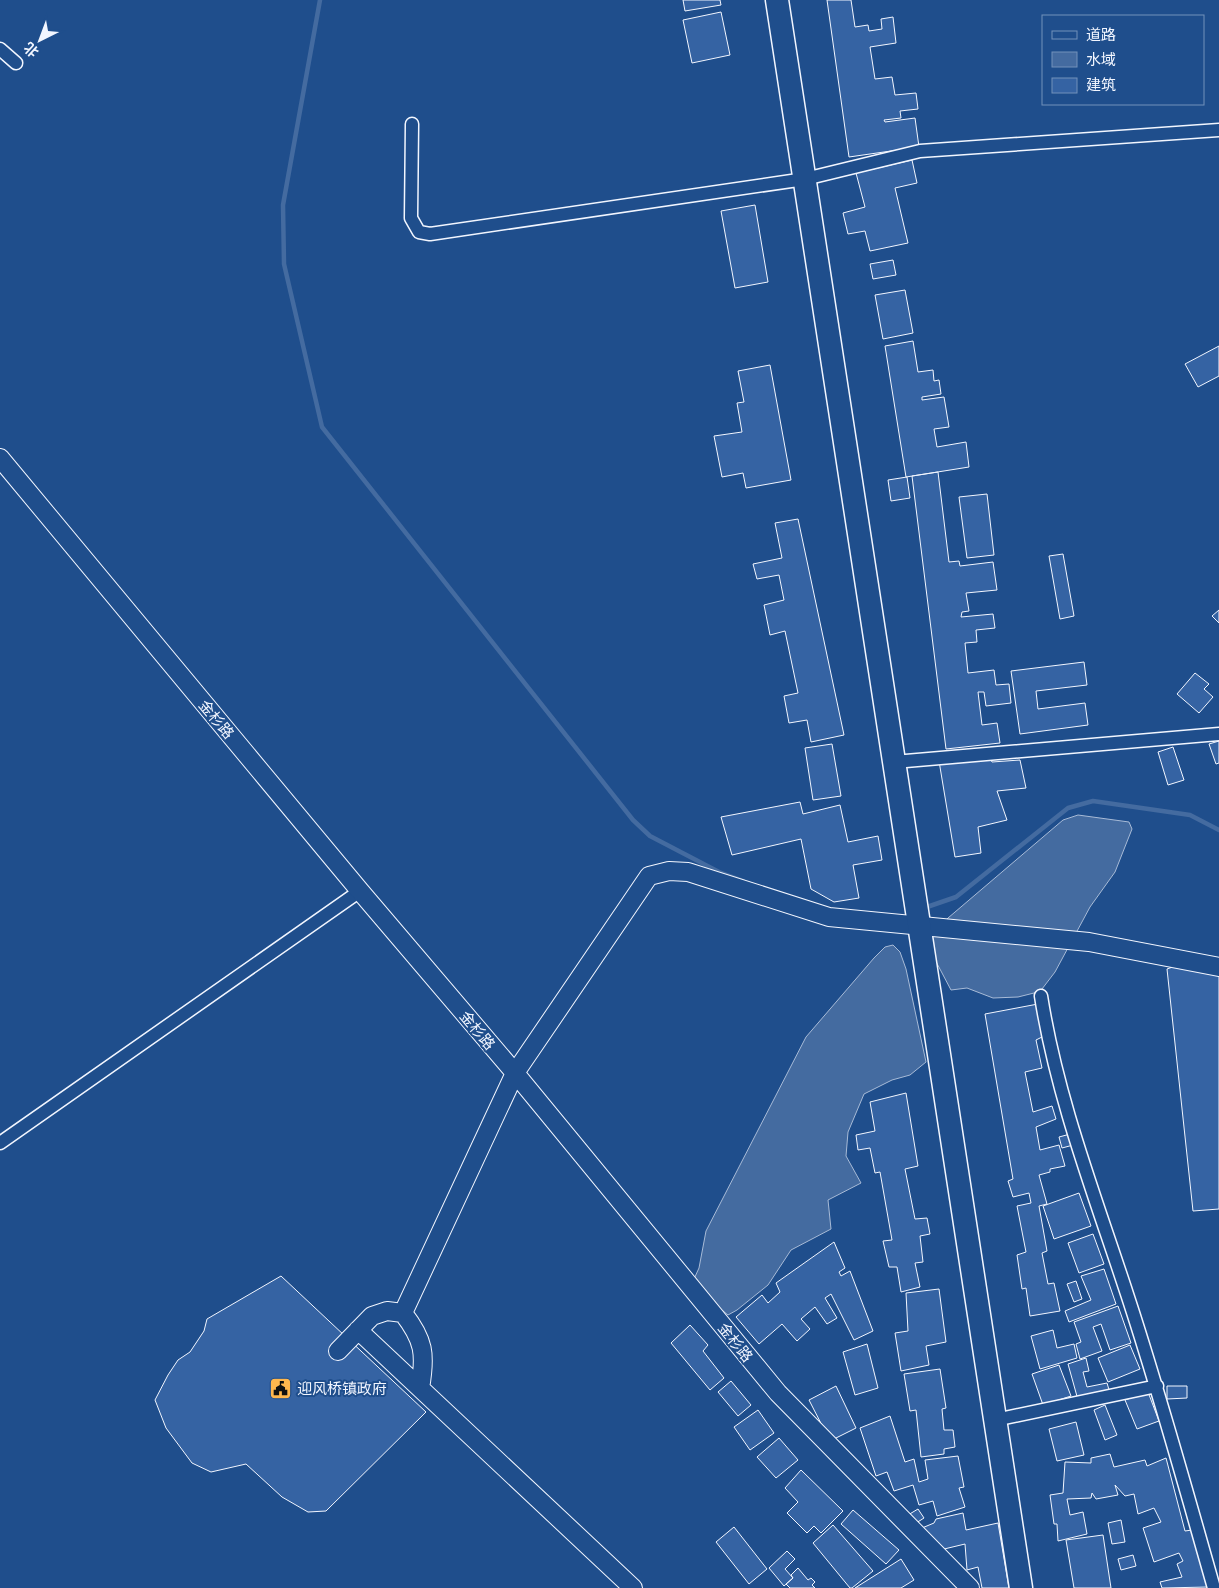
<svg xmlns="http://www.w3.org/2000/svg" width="1219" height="1588" viewBox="0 0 1219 1588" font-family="'Noto Sans','Noto Sans SC',sans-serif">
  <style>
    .water { fill: #446ba0; stroke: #a8bbd7 }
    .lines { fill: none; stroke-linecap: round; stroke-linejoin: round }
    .stream { stroke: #446ba0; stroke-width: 4.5 }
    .building { fill: #3563a3; stroke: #f2f6ff }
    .street-casing { stroke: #f2f6ff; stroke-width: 15 }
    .secondary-casing { stroke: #f2f6ff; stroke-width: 20 }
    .highway-casing { stroke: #f2f6ff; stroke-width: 25 }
    .street { stroke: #1f4e8c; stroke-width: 12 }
    .secondary { stroke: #1f4e8c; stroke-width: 18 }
    .highway { stroke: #1f4e8c; stroke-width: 22 }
    .labels { text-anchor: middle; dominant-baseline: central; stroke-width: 4; stroke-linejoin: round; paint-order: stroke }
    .street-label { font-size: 15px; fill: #f2f6ff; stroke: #1f4e8c }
    .poi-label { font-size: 15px; fill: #f2f6ff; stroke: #1f4e8c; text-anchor: start }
  </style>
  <rect width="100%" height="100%" fill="#1f4e8c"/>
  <path class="water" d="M1078,815L1129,822L1132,829L1115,872L1090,907L1055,972L1042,989L1034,993L1018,997L993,998L967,988L951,990L932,954V935L948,918L1063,820Z
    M893,945L900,952L906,969L926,1062L910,1075L892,1080L864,1094L848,1132L846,1156L861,1183L828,1200L831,1229L791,1250L768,1285L737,1310L728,1315L716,1305L694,1279L699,1268L706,1231L806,1037L874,958L885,947Z"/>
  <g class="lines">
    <path class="stream" d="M320,0L283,205L284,264L322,427L633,820L650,836L719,872L743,881
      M924,908L956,897L1068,808L1093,801L1190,815L1219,830"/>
  </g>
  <path class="building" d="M683,0H720L721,5L685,11Z
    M827,0H851L855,27L868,25L869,31L882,29L881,19L893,17L896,43L870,47L875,79L892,77L895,95L916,93L918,109L900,111L901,118L884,120L885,122L915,118L919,147L849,157Z
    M721,12L730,55L692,63L683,20Z
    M912,160L917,183L895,188L908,243L870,251L865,231L848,234L843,213L865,207L856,173Z
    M755,205L768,282L735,288L721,211Z
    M893,260L896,275L873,279L870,264Z
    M905,290L913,333L883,339L875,295Z
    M913,341L918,372L933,370L934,381L939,380L941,394L922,397V400L944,397L949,427L934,429L937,447L966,442L969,467L906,477L885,346Z
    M1219,346V376L1198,387L1185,364Z
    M770,365L791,480L746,488L743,473L722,477L714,436L742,432L737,403L744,402L738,371Z
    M938,472L949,562L959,561L960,566L993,562L997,590L966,593L969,611L962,612L961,617L993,614L995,628L976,630L977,642L965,643L968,673L994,670L996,685L1009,684L1011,703L986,706L984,692H978L982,725L997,723L1000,743L946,749L912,476Z
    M907,477L910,498L891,501L888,480Z
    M987,494L994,555L967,558L959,497Z
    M798,519L844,735L811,742L807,720L789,723L784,696L798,693L785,631L770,635L764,605L784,600L779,575L757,579L753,564L782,558L775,523Z
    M1063,554L1074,616L1060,619L1049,556Z
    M1219,610V623L1212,616Z
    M1084,662L1087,685L1036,691L1038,709L1085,703L1088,725L1020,734L1011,671Z
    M1195,673L1209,684L1204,689L1213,697L1199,713L1177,694Z
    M1219,741V763L1216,764L1209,744Z
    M832,744L841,796L813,800L805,748Z
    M1173,747L1184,780L1168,785L1158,752Z
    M989,756L992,762L1020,760L1026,788L997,791L1007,820L978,827L981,853L955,857L939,761Z
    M800,802L803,814L840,805L848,842L878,836L882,860L853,865L859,898L834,902L811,889L801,839L732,855L721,817Z
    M1178,965L1219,974V1209L1193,1211L1167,969Z
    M1038,1004L1042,1037L1036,1040L1042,1068L1025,1072L1033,1112L1052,1106L1056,1119L1036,1127L1040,1150L1059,1145L1065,1166L1050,1169V1172L1039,1175L1047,1204L1039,1206L1047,1251L1042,1253L1048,1284L1054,1283L1060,1311L1030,1316L1026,1288L1022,1289L1017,1255L1026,1252L1017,1206L1031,1203L1029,1193L1013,1197L1008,1181L1013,1179L985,1014Z
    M906,1093L918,1166L905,1169L915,1219L927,1218L930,1234L920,1236L923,1262L915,1263L920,1287L901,1292L897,1267H889L883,1241L892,1240L880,1172L875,1173L870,1148L858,1150L856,1135L875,1131L870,1102Z
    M1074,1133L1077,1144L1062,1148L1059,1137Z
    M1079,1193L1091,1226L1054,1239L1043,1206Z
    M1093,1234L1104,1264L1079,1273L1068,1243Z
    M834,1242L845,1268L839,1272L841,1276L850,1271L873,1331L854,1340L831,1294L825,1298L837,1318L827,1324L815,1307L801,1319L810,1329L797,1341L782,1324L759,1344L736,1317L762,1295L768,1303L780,1292L776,1283Z
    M1104,1269L1116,1304L1069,1322L1065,1311L1091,1300L1081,1276Z
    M281,1276L426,1412L326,1511L308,1512L282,1497L246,1464L211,1472L192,1463L166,1428L155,1400L168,1375L178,1360L190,1352L204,1331L207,1319Z
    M1076,1281L1082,1299L1074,1302L1067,1284Z
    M939,1289L946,1342L926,1346L929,1365L901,1371L895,1333L908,1331L906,1293Z
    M1118,1306L1131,1343L1110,1350L1101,1324L1093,1327L1102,1351L1080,1359L1076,1344L1081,1342L1074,1322Z
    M690,1325L708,1345L703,1351L724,1378L710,1390L671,1343Z
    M1053,1330L1057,1348L1074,1344L1077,1358L1040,1369L1031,1336Z
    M867,1344L878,1388L855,1395L843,1352Z
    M1130,1345L1140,1369L1108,1382L1098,1358Z
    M1086,1358L1089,1371L1083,1372L1087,1387L1107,1383L1110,1393L1078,1400L1068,1364Z
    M1059,1365L1071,1396L1043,1405L1032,1374Z
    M940,1369L946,1408L942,1409L944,1430H953L955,1447L944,1449V1454L921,1457L916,1410L910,1411L904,1374Z
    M731,1381L751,1405L738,1416L718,1392Z
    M836,1386L856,1428L830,1441L809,1400Z
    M1167,1386H1187V1398L1167,1399Z
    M1148,1392L1159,1421L1137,1429L1125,1400Z
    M1105,1405L1117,1435L1105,1440L1094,1410Z
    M758,1410L774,1433L750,1450L734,1427Z
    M890,1416L905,1462L914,1459L919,1482L928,1479L925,1460L958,1456L964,1487L959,1488L965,1507L937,1516L933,1501L919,1505L913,1485L894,1491L887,1472L876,1476L860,1428Z
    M1076,1422L1084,1455L1057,1461L1049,1429Z
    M779,1438L798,1460L776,1478L757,1457Z
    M1110,1454L1114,1467L1145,1460L1147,1466L1166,1458L1185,1531L1192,1530L1208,1587L1162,1588L1160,1582L1182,1577L1177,1564L1183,1561L1179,1553L1154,1562L1143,1528L1161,1522L1154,1508L1138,1514L1134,1494L1125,1496L1115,1485L1118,1495L1096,1499L1092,1493L1091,1498L1067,1499L1070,1515L1083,1512L1087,1534L1058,1541L1057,1524H1054L1050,1495L1063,1493L1065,1462L1091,1463V1458Z
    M801,1470L843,1511L821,1533L814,1526L807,1533L787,1513L798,1502L785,1488Z
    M918,1509L924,1518L913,1525L908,1515Z
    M853,1510L899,1550L886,1564L841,1524Z
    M963,1513L966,1530L998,1523L1009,1588H982L978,1567L967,1570L965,1544L940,1550L934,1538L928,1541L922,1528L934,1523L936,1519Z
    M1121,1520L1125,1542L1112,1544L1108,1523Z
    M833,1525L873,1571L852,1588H850L813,1543Z
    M734,1527L767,1569L749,1584L716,1542Z
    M1103,1535L1111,1588H1074L1066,1540Z
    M787,1551L795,1559L785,1569L793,1578L784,1586L769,1568Z
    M1133,1555L1136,1566L1121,1570L1118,1559Z
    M901,1559L914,1580L901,1588H855Z
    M798,1568L808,1580L811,1578L815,1582L812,1585L815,1588H790L786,1584L793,1578L791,1575Z"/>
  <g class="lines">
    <defs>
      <path id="street" d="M0,49L16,63
        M412,124L411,218L419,232L430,234L805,179L920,151L1219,130
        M894,762L1219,734
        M1041,996C1057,1098 1095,1196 1127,1294C1159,1391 1186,1490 1214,1588
        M0,1143L360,891
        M995,1420L1157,1386"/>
      <path id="secondary" d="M0,458L360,891L515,1073L778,1393L970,1588
        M403,1313L515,1073L649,876L669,871L688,872L829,917L1089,942L1219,967
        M358,1330L633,1588
        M338,1351L372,1316L387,1311L403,1313C424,1340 426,1354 420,1388"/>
      <path id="highway" d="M777,0L1021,1588"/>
    </defs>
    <use href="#street" class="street-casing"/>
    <use href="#secondary" class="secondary-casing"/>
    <use href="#highway" class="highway-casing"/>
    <use href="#street" class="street"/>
    <use href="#secondary" class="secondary"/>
    <use href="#highway" class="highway"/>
  </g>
  <defs>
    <symbol id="civic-square" viewBox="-11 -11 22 22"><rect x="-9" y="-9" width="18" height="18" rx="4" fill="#ffb74d" stroke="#1f4e8c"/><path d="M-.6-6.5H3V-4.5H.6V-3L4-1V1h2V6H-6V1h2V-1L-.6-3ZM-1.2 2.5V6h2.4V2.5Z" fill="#111"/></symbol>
  </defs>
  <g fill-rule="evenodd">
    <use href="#civic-square" x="268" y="1376" width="25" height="25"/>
  </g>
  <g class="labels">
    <g class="street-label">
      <text transform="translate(217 719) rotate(50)">金杉路</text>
      <text transform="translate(478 1030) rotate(50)">金杉路</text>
      <text transform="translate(736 1342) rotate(51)">金杉路</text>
    </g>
    <g class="poi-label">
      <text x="297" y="1388">迎风桥镇政府</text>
    </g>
  </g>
  <rect x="1042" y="15" width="162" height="90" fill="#1f4e8c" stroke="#7391ba"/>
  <rect x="1052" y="31" width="25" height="8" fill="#1f4e8c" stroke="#7391ba"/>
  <text x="1086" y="40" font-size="15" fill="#f2f6ff">道路</text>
  <rect x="1052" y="52" width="25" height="15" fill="#446ba0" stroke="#7391ba"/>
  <text x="1086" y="65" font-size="15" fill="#f2f6ff">水域</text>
  <rect x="1052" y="78" width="25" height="15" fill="#3563a3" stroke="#7391ba"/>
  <text x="1086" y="90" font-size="15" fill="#f2f6ff">建筑</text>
  <g transform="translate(40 40) rotate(222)" stroke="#1f4e8c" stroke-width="4" paint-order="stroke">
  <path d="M0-4L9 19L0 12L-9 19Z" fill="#f2f6ff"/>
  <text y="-8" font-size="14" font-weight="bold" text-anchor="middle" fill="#f2f6ff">北</text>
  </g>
</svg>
